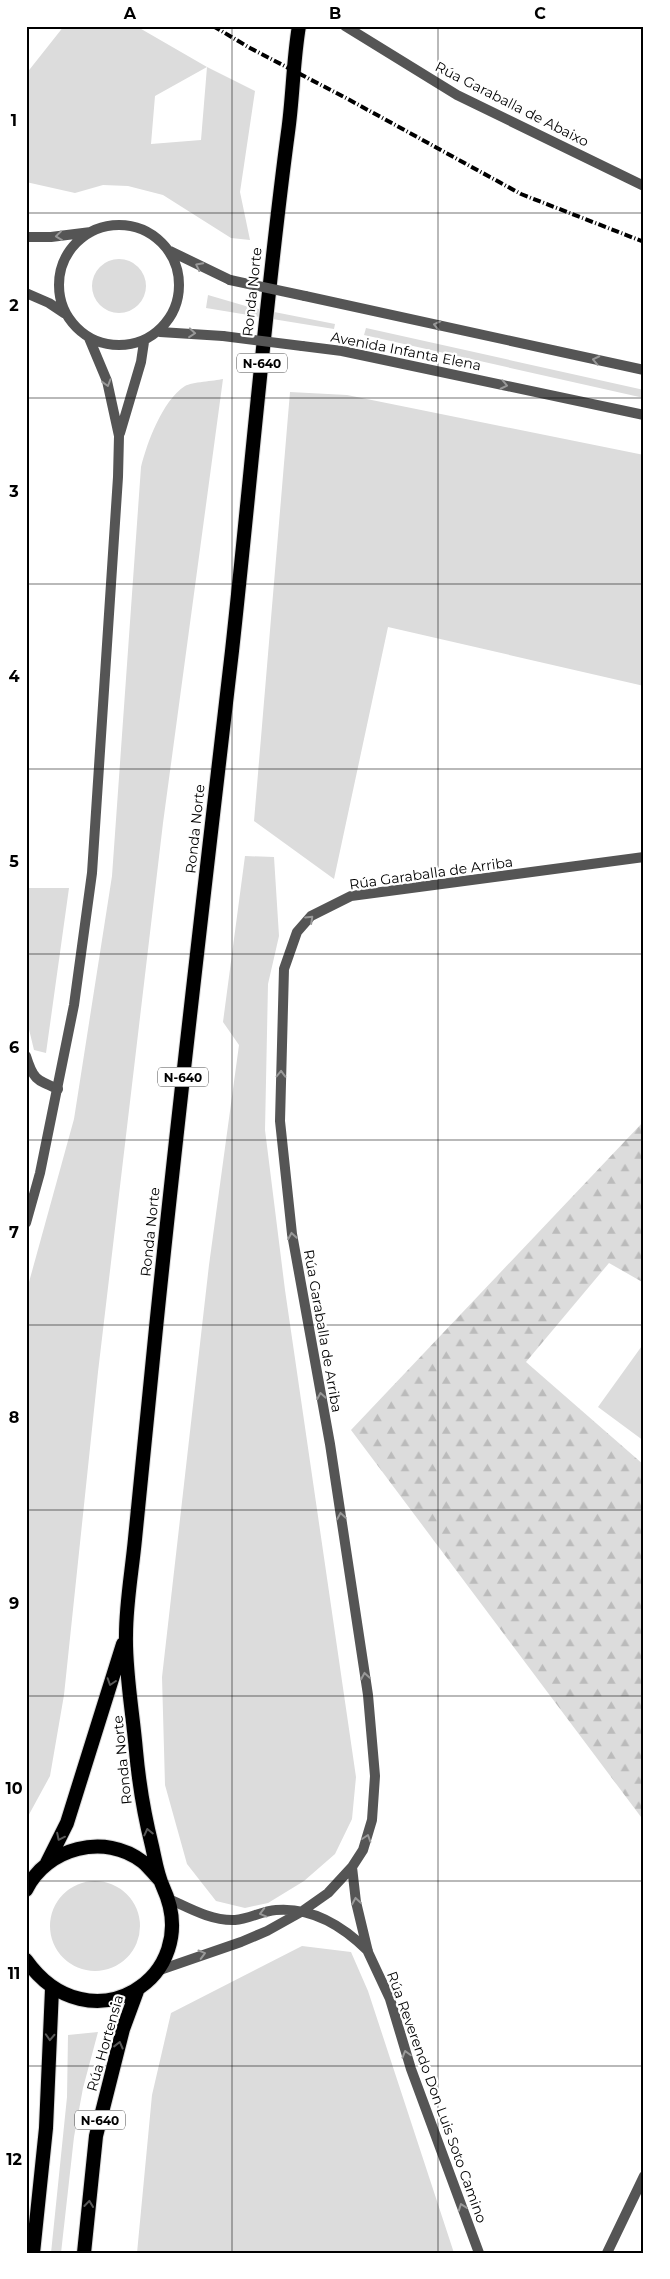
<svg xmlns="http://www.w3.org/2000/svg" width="670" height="2279" viewBox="0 0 670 2279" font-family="Montserrat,sans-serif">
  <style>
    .grass { fill: #dcdcdc; fill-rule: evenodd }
    .forest { fill: url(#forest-firs) }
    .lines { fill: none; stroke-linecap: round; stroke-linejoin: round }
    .trunk-casing { stroke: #dbdbdb; stroke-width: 16 }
    .minor { stroke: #555; stroke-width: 10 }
    .tertiary { stroke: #555; stroke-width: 10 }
    .trunk { stroke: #000; stroke-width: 14 }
    .rail { stroke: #000; stroke-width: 4; stroke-dasharray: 8 2.5 1 2.5; stroke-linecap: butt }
    .tertiary-bridge { stroke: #555; stroke-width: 10 }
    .oneway { stroke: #999 }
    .oneway2 { stroke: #595959 }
    .grid { fill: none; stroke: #000; stroke-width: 1; stroke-opacity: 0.55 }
    .labels { text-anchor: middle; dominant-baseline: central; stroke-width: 4.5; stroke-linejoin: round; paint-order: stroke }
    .shield { fill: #fff; stroke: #4c4c4c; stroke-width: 1 }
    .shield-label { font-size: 12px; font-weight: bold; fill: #000 }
    .street-label { font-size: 14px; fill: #000; stroke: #fff }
    .neatline { fill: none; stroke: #000; stroke-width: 2 }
    .grid-label { font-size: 16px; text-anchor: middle; font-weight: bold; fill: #000 }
  </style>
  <defs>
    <pattern id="forest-firs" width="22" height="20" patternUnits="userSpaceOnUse" patternTransform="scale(1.25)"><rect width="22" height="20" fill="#dcdcdc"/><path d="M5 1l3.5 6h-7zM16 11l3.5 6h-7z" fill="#bbb"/></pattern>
  </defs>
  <rect width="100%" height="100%" fill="#fff"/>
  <path class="grass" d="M64,26H136L207,67L255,91L240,192L250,240L231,238L163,195L128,186L103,185L75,193L26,182V74ZM207,67L201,140L151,144L155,96Z
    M92 286a27 27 0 1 1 54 0a27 27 0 1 1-54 0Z
    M208,295L249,307L335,324L334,329L206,308Z
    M366,328L644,390V398L364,335Z
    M223,379L163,823L98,1372L64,1695L50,1776L26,1820V1293L74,1119L112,876L141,467C147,443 162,401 185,386C192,382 214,381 223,379Z
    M290,392L347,395L644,455V686L388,627L334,879L254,821Z
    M245,856L274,857L279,936L268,984L265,1130L285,1290L356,1777L352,1819L335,1854L304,1881L268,1903L245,1908L216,1901L187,1864L165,1785L162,1677L209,1265L239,1045L223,1022Z
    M26,888H69L46,1053L34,1050L26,1017Z
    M644,1343V1441L598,1407Z
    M50 1926a45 45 0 1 1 90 0a45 45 0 1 1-90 0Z
    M302,1946L351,1952L368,1991L454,2253H137L152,2095L171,2013Z
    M98,2032L83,2088L74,2137L61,2253H51L67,2097L68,2035Z"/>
  <path class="forest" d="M644,1121V1283L609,1263L526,1362L644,1465V1821L351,1430Z"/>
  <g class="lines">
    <defs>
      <path id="trunk" d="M47,1863L67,1823L123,1644
        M26,1890C46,1848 105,1832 143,1862C149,1867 154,1874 159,1879
        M26,1960C89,2049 205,1978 163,1887C157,1874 155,1859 152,1846C144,1814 139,1784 136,1751C133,1714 125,1672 126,1635C126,1603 132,1571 135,1539C142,1469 149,1398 156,1328C179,1102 206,876 232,651C251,478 265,304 288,132C293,97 293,61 299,26
        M33,2253L46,2128L52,1989
        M84,2253L96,2136L123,2029L137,1991"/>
    </defs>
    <use href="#trunk" class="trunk-casing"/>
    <path class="minor" d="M345,26L457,95L644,186
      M26,1056C33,1079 36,1080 58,1089
      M352,1867L356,1902L368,1952L390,1999L411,2069L479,2253
      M169,1899C189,1908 211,1921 235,1920C249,1919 262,1911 276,1910C313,1907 343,1926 368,1951
      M157,1971L241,1942L267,1931L301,1912L328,1893L352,1867L363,1850L372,1820L375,1776L368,1695L330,1444L292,1234L280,1121L284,969L297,932L311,916L351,896L644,857
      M607,2253L644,2176"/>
    <path class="tertiary" d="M59 285a60 60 0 1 1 120 0a60 60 0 1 1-120 0Z
      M26,237H51L91,232
      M170,251L230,280
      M26,293L49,303L64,313
      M305,296L644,370
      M160,332L223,336
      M302,346L342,351L644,415
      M120,433L141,362L144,342
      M26,1223L40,1173L74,1005L92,873L118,477L119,436L107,381L89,338"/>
    <use href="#trunk" class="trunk"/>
    <path class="rail" d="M213,26L250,48L346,98L521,194L644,242"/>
    <path class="tertiary-bridge" d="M230,280L305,296
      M223,336L302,346"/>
  </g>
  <defs><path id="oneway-chevron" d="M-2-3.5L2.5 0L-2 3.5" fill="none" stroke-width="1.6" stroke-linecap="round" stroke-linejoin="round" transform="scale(1.25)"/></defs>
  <g class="oneway">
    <use href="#oneway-chevron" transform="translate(59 236) rotate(173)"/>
    <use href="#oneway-chevron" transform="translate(199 266) rotate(-153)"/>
    <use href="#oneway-chevron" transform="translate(437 325) rotate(-168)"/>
    <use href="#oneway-chevron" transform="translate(192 333) rotate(5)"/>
    <use href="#oneway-chevron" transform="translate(596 360) rotate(-168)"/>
    <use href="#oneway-chevron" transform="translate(107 383) rotate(73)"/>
    <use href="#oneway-chevron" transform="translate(504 385) rotate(12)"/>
    <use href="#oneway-chevron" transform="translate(310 919) rotate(-43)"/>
    <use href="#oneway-chevron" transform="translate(281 1074) rotate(-89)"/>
    <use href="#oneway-chevron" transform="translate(292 1236) rotate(-99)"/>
    <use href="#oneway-chevron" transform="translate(321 1396) rotate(-100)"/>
    <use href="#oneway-chevron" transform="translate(341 1516) rotate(-99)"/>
    <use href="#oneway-chevron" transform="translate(365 1676) rotate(-99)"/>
    <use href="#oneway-chevron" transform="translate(367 1838) rotate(-72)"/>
    <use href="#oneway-chevron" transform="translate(356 1901) rotate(-99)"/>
    <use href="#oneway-chevron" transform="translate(263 1913) rotate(165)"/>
    <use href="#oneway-chevron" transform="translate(202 1954) rotate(-15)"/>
    <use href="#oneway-chevron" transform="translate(406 2054) rotate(-106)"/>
    <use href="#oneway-chevron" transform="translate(462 2207) rotate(-110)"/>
  </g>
  <g class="oneway2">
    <use href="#oneway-chevron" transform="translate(111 1682) rotate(108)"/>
    <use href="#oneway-chevron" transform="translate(148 1832) rotate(-103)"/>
    <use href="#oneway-chevron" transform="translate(60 1837) rotate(116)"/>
    <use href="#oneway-chevron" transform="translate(50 2037) rotate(93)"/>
    <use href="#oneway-chevron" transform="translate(119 2045) rotate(-76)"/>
    <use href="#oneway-chevron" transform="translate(89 2204) rotate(-84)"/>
  </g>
  <path class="grid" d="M232,26V2253M438,26V2253M26,213H644M26,398H644M26,584H644M26,769H644M26,954H644M26,1140H644M26,1325H644M26,1510H644M26,1696H644M26,1881H644M26,2066H644"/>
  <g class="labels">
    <g class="shield">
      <rect x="237" y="353.5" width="50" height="19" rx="4"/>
      <rect x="158" y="1067.5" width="50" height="19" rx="4"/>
      <rect x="75" y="2110.5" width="50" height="19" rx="4"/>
    </g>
    <g class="shield-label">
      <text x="262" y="363">N-640</text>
      <text x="183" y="1077">N-640</text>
      <text x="100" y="2120">N-640</text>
    </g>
    <g class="street-label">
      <text transform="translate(512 104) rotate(27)">Rúa Garaballa de Abaixo</text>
      <text transform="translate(252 292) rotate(-84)">Ronda Norte</text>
      <text transform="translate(406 351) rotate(11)">Avenida Infanta Elena</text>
      <text transform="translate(195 829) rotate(-84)">Ronda Norte</text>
      <text transform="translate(431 873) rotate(-8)">Rúa Garaballa de Arriba</text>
      <text transform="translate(150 1232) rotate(-84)">Ronda Norte</text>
      <text transform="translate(323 1331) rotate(80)">Rúa Garaballa de Arriba</text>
      <text transform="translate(122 1760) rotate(-96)">Ronda Norte</text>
      <text transform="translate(105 2043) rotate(-74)">Rúa Hortensia</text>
      <text transform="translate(437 2097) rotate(70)">Rúa Reverendo Don Luis Soto Camino</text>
    </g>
  </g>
  <rect width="670" height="2279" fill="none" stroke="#ffffff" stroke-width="55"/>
  <rect x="28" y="28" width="614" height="2224" class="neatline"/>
  <g class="grid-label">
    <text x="130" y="19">A</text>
    <text x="335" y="19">B</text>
    <text x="540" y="19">C</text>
    <text x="14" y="126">1</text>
    <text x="14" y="311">2</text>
    <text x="14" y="497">3</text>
    <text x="14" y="682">4</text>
    <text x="14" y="867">5</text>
    <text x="14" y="1053">6</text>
    <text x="14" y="1238">7</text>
    <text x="14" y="1423">8</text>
    <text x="14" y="1609">9</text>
    <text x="14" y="1794">10</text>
    <text x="14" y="1979">11</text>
    <text x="14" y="2165">12</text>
  </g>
</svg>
